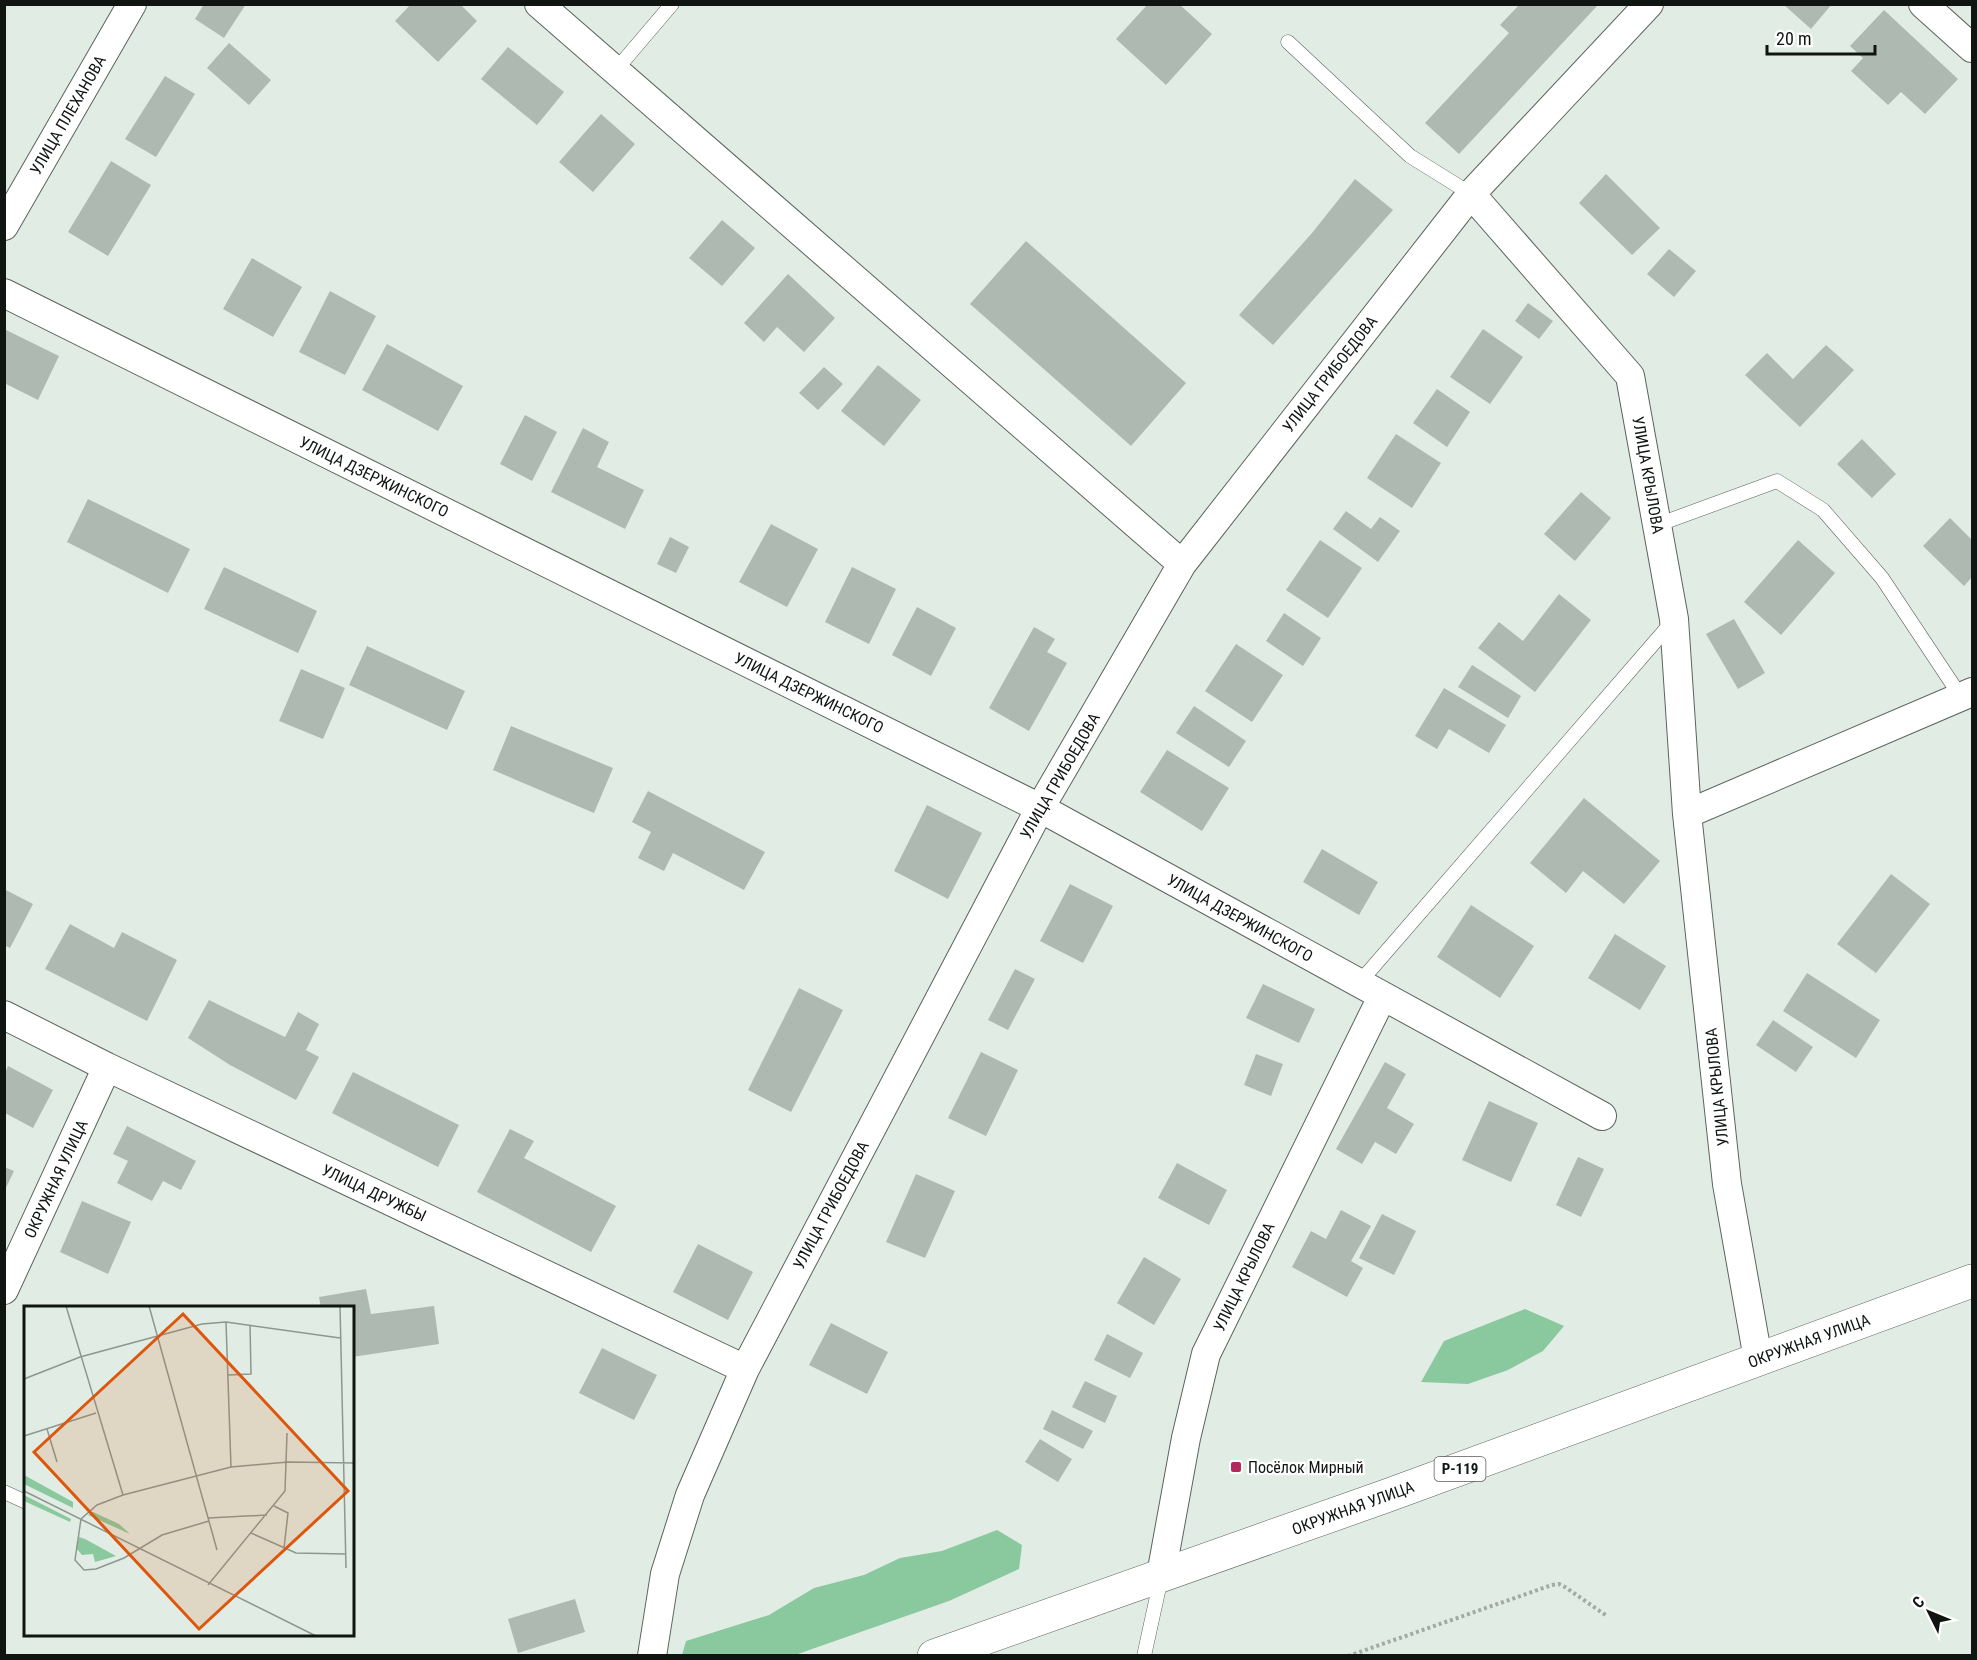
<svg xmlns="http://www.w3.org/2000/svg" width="1977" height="1660" viewBox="0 0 1977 1660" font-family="'Roboto Condensed',sans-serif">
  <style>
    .green { fill: #8ac89d }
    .building { fill: #aebab1 }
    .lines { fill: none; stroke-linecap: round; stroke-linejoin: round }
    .lane-casing { stroke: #5a645d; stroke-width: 15 }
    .street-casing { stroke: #5a645d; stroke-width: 30 }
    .highway-casing { stroke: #5a645d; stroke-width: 34 }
    .path { stroke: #a1aba4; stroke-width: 4; stroke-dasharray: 3 3; stroke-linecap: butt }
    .lane { stroke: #fff; stroke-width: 14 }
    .street { stroke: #fff; stroke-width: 28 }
    .highway { stroke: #fff; stroke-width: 33 }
    .poi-dot { fill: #b5285d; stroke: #fff; stroke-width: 2 }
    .labels { text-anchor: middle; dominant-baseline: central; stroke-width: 4.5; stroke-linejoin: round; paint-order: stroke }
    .shield { fill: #fff; stroke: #585b59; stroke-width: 1.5 }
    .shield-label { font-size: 15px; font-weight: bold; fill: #101512 }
    .street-label { font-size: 16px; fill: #101512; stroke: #fff }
    .poi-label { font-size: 16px; fill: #101512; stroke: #fff; text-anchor: start }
    .inset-road { fill: none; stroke: #8d9790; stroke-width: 1.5 }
    .view { fill: #dd560c; fill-opacity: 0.15; stroke: #dd560c; stroke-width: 3 }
    .inset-edge { fill: none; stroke: #101512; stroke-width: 3 }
  </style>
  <rect width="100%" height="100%" fill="#e1ede4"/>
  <path class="green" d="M1525,1309L1564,1326L1543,1351L1508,1370L1468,1384L1421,1382L1444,1341Z
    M997,1530L1022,1545L1019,1569L949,1601L795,1655H682L686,1641L769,1615L814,1588L864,1575L900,1558L942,1551Z"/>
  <path class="building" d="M204,4H246L224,38L195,19Z
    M411,4H460L477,21L438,62L395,21Z
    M1148,4H1179L1212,34L1166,85L1116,39Z
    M1783,4H1832L1811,29Z
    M1519,5H1598L1459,154L1425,123L1509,33L1500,25Z
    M1884,10L1958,79L1925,114L1901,92L1888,105L1851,71L1863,58L1850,46Z
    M229,43L271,80L249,105L207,68Z
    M508,47L564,92L537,125L481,79Z
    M165,76L195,94L156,157L125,139Z
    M601,114L635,144L593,192L559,162Z
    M111,161L151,185L108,256L68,232Z
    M1606,174L1660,228L1632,255L1579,203Z
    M1355,179L1393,210L1273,345L1239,315L1312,233Z
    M722,220L755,248L722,286L689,258Z
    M1026,241L1186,383L1131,446L970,304Z
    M1669,249L1696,271L1674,297L1647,274Z
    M252,258L302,287L273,337L223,309Z
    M788,274L835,318L804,352L777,327L764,342L744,323Z
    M330,291L376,316L345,375L299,352Z
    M1528,303L1553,321L1539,339L1515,321Z
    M4,329L59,356L38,400L4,383Z
    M1483,329L1523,357L1490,404L1450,377Z
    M387,344L463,386L438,431L362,390Z
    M1826,345L1854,370L1800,427L1745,375L1767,353L1793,379Z
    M878,365L921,400L884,446L841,411Z
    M824,367L843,384L818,410L799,393Z
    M1437,389L1470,412L1447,447L1413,423Z
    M525,415L557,432L532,481L500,464Z
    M583,428L609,442L597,467L644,490L625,529L551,492Z
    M1396,434L1441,463L1412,508L1367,478Z
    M1862,439L1896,474L1872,498L1837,464Z
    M1581,492L1611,518L1575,561L1544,534Z
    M88,499L190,549L168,593L67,542Z
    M1346,511L1371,529L1380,517L1400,531L1378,562L1333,529Z
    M1950,518L1972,540V577L1964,586L1923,546Z
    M771,524L818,549L787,607L739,582Z
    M670,537L689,547L676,573L657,564Z
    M1320,540L1362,568L1328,618L1286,590Z
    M1798,540L1835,573L1781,635L1744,602Z
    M224,567L317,611L298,653L204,609Z
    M852,567L896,589L869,644L825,622Z
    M1559,594L1591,620L1535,692L1478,648L1499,622L1523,641Z
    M917,607L956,628L931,676L892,655Z
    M1284,613L1321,638L1303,666L1266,641Z
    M1734,619L1765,673L1738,689L1706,634Z
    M1034,627L1055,639L1047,652L1067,663L1029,731L989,708Z
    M1236,644L1283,675L1252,722L1205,691Z
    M367,646L465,691L447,730L349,685Z
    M1472,665L1521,696L1508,718L1458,687Z
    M301,669L345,688L323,739L279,721Z
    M1444,688L1506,725L1489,753L1449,729L1437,749L1415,736Z
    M1194,706L1246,741L1229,767L1176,733Z
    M511,726L613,768L594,813L493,770Z
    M1167,750L1229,788L1202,831L1140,792Z
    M648,791L765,852L744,890L673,853L664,871L638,858L651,832L632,822Z
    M1584,798L1660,861L1624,904L1583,871L1566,893L1530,863Z
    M927,805L982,833L948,899L894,871Z
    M1322,849L1378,882L1359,915L1303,882Z
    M1891,874L1930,904L1876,973L1837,944Z
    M1070,884L1113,906L1083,963L1040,941Z
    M4,889L33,904L10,948L4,945Z
    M1471,905L1534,946L1500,998L1437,957Z
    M70,924L114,948L122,932L177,960L147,1021L45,969Z
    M1615,934L1666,966L1640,1010L1588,978Z
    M1015,969L1035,979L1008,1030L988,1020Z
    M1807,973L1880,1020L1856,1058L1783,1011Z
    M1263,984L1315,1009L1299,1043L1246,1018Z
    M799,988L843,1010L791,1112L748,1090Z
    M209,1000L285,1037L298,1012L319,1024L306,1050L319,1057L296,1100L230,1065L188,1038Z
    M1773,1020L1813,1047L1796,1072L1756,1045Z
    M981,1052L1018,1070L986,1136L948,1118Z
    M1256,1054L1283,1064L1271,1096L1244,1085Z
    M1385,1062L1406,1074L1387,1108L1414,1124L1396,1154L1375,1142L1362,1164L1336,1149Z
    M8,1066L53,1090L33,1128L5,1113V1073Z
    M353,1072L459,1125L438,1167L332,1113Z
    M1489,1101L1538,1123L1511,1182L1462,1160Z
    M127,1126L196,1161L181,1190L163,1181L152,1201L117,1183L128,1161L113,1154Z
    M510,1129L534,1141L524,1158L616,1206L591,1252L477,1192Z
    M1578,1157L1604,1169L1581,1217L1556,1205Z
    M1177,1163L1227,1190L1209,1225L1158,1198Z
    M4,1167L14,1171L4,1192Z
    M916,1174L955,1191L925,1258L886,1242Z
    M82,1201L131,1222L108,1274L60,1252Z
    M1341,1210L1371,1226L1351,1261L1363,1268L1347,1297L1292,1267L1311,1231L1326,1239Z
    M1382,1214L1416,1231L1394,1275L1359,1258Z
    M698,1244L753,1272L728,1320L673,1292Z
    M1144,1257L1181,1279L1154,1325L1117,1303Z
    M366,1289L371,1314L434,1306L439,1344L352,1357V1308H321L319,1297Z
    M831,1323L888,1352L867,1394L809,1365Z
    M1107,1334L1143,1353L1130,1378L1094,1360Z
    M602,1348L657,1375L634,1420L579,1393Z
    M1085,1381L1117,1396L1105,1423L1072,1407Z
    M1052,1410L1093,1431L1083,1449L1043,1429Z
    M1040,1439L1072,1459L1058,1482L1025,1462Z
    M575,1599L585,1632L518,1653L508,1619Z"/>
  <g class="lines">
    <defs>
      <path id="lane" d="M1288,42L1410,156L1471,194
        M615,71L672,4
        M1657,525L1777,481L1823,510L1882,578L1961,697
        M1359,983L1673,621
        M4,1492L26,1502
        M1144,1656L1161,1578"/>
      <path id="street" d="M539,4L1182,564
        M1923,4L1972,48
        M1471,194L1630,376L1674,619L1687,814L1727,1184L1758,1359
        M4,226L132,4
        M4,293L1040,808L1602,1116
        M1687,814L1972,692
        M4,1015L107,1067L745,1369
        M4,1290L107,1067
        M1161,1575L1186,1438L1206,1354L1382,997
        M652,1656L665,1574L690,1495L745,1369L1040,808L1182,564L1471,194L1649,4"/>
      <path id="highway" d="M934,1656L1386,1496L1972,1281"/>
    </defs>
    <use href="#lane" class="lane-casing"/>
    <use href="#street" class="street-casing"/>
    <use href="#highway" class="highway-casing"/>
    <path class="path" d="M1348,1656L1552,1585L1559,1584L1565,1587L1607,1616"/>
    <use href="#lane" class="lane"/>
    <use href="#street" class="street"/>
    <use href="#highway" class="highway"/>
  </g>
  <rect class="poi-dot" x="1230" y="1461" width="12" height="12" rx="3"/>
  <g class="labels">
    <rect class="shield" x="1434.5" y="1457" width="51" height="24" rx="4.5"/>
    <g class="shield-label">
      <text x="1460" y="1469">Р-119</text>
    </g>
    <g class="street-label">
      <text transform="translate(68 115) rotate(-60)">УЛИЦА ПЛЕХАНОВА</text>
      <text transform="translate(1330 374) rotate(-52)">УЛИЦА ГРИБОЕДОВА</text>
      <text transform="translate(1648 475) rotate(80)">УЛИЦА КРЫЛОВА</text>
      <text transform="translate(374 477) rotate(26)">УЛИЦА ДЗЕРЖИНСКОГО</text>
      <text transform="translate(809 693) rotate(26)">УЛИЦА ДЗЕРЖИНСКОГО</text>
      <text transform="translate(1060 776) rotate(-60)">УЛИЦА ГРИБОЕДОВА</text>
      <text transform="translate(1240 918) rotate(29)">УЛИЦА ДЗЕРЖИНСКОГО</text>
      <text transform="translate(1717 1087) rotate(-96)">УЛИЦА КРЫЛОВА</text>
      <text transform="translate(56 1179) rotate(-65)">ОКРУЖНАЯ УЛИЦА</text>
      <text transform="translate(374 1193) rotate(25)">УЛИЦА ДРУЖБЫ</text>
      <text transform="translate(831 1205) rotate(-62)">УЛИЦА ГРИБОЕДОВА</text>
      <text transform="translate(1244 1277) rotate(-64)">УЛИЦА КРЫЛОВА</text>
      <text transform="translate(1809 1341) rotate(-20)">ОКРУЖНАЯ УЛИЦА</text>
      <text transform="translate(1353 1508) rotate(-20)">ОКРУЖНАЯ УЛИЦА</text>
    </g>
    <g class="poi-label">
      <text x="1248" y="1467">Посёлок Мирный</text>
    </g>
  </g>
  <g transform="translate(24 1306)">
    <rect width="330" height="330" fill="#e1ede4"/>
    <path d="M0,169L49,196V202L0,178ZM0,189L47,213L46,216L0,195ZM69,206L95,218L106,228L64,209ZM55,231L61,233L92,250L71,256L69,248L58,249L52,242Z" fill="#8ac89d"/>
    <path class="inset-road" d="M42,0L99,189M125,0L193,244M316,0L322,262M202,16L207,161M204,69L227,68L226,19M0,73L56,51L178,18L202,16L316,32M23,123L33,156M0,130L72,107M0,185L292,330M250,200L264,207L260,242M184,212L243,209M185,215L138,229L100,252L72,263L60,264L51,254L57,213L73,199L99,189L207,161L264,156L330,157M227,227L272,247L321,248M184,279L261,185L263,127"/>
    <path class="view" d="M159,8L324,185L175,323L10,146Z"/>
    <rect width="330" height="330" class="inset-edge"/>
  </g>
  <rect width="1977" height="1660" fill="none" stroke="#101512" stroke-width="12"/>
  <g transform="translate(1929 1612) rotate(313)" stroke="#ffffff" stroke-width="4.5" paint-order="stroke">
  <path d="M0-4.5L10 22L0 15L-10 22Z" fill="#101512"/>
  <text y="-9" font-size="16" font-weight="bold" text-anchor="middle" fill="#101512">С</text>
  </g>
  <path d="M1767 45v9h108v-9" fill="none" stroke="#101512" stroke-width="3"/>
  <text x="1776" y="45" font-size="18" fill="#101512" stroke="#ffffff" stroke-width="4.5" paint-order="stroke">20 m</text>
</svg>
